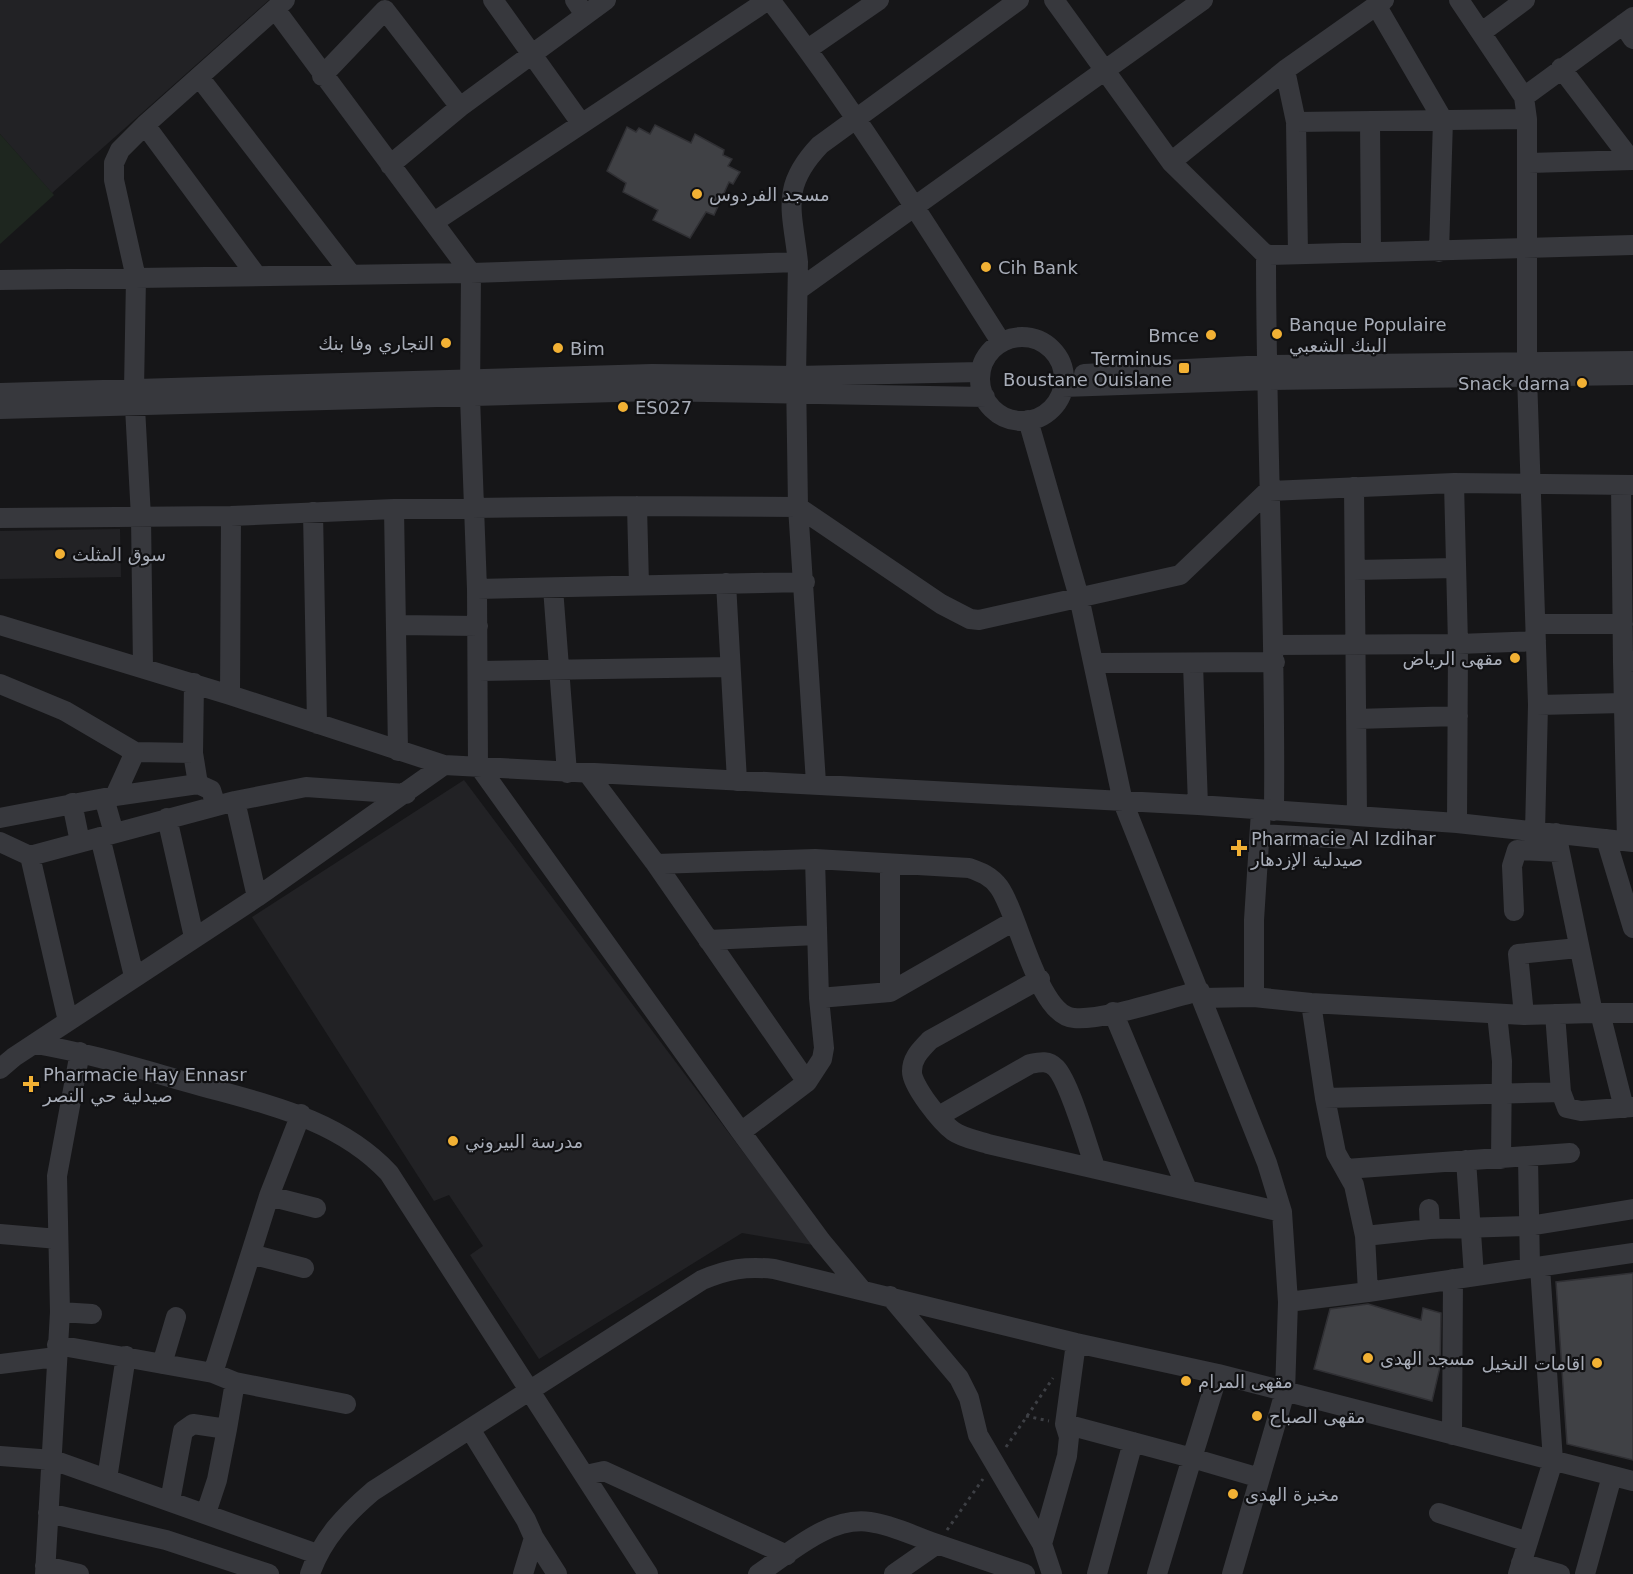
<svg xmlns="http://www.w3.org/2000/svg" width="1633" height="1574" viewBox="0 0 1633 1574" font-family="'DejaVu Sans','Noto Sans Arabic',sans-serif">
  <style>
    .built { fill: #222225 }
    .green { fill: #1e261f }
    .building { fill: #404145; stroke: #303034; stroke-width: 1.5 }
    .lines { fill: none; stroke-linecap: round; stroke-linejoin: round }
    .path { stroke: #3d3f44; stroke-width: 3; stroke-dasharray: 3 4.5; stroke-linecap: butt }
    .minor { stroke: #37383d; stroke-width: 20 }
    .poi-dot { fill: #f2b134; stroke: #111113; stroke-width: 2 }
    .labels { text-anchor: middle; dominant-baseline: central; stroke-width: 4.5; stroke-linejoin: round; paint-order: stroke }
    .poi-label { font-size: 18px; fill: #a8adb8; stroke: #111113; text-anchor: start }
  </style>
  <rect width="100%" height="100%" fill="#161618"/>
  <path class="built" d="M0,0H269L52,193L0,134Z
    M120,529L121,577L0,579V531Z
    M464,780L813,1245L742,1233L539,1359L470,1255L483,1246L449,1195L434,1201L252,917Z"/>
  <path class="green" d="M0,134L54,195L0,244Z"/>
  <path class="building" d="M655,125L691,143L695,134L724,150L723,155L732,159L728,166L740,172L733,184L729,182L714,215L706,212L690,238L653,220L658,210L623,192L626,183L607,171L627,127L636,132L639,128L650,134Z
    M1633,1273V1460L1567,1444L1556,1282Z
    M1368,1304L1421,1320L1423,1308L1441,1313L1440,1367L1432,1401L1314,1369L1330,1309Z"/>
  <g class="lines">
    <path class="path" d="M1026,1416L1049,1421
      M1006,1447L1053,1378
      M947,1530L983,1479"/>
    <path class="minor" d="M493,0L581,123
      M575,0L585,15
      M770,0C854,109 927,226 1001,342
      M1054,0L1171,162L1266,255C1266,440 1276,626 1274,811
      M1459,0L1524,97L1527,119V376L1538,705L1535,832
      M1376,5L1443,120L1439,252
      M275,9L471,273L470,397L477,589L478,765L741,1132L821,1241L861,1289
      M1623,24L1633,39
      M1482,32L1525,0
      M808,49L879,0
      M1561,68L1631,160
      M1285,70L1296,122L1527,119
      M322,76L385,10L460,107
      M199,77L350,273
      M1524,97L1633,17
      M1370,121L1371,252
      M1296,122L1298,254
      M145,125L256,275
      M1171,162L1285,70L1384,0
      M1529,163L1633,160
      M390,165L460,107L606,0
      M434,222L768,0
      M1266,255L1633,245
      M798,262C792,209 780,187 820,145L1019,0
      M0,280L471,273L798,262L796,376L798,507L816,783
      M798,290L1203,0
      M980 379a42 42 0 1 1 84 0a42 42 0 1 1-84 0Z
      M1084,374L1268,365L1633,361
      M1063,387L1269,380L1633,375
      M0,393L652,374L796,376L980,372
      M0,409L653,391L985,397
      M1028,420L1079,597L1123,802L1267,1163L1282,1212L1288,1302L1285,1392L1232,1574
      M1621,485L1623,662
      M1354,487L1357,816
      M637,506L639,585
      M394,509L398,751
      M313,512L317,724
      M0,518L231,516L394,509L637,506L798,507L941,604L970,619L979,620L1180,575L1268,491L1454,483L1633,485
      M1355,570L1456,568
      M726,583L737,781
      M553,588L567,773
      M477,589L805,582
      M1536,624H1623
      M0,625L230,695L444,765L1198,805L1457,823L1633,842
      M397,625L478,626
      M1274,645L1458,644L1454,483
      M1095,663L1275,662
      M1193,664L1198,805
      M143,668L141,517L134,389L136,278L114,180V163L120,150L145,125L285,0
      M479,671L730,667
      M194,683L193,753L198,784L211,790L216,806
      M0,684L65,711L135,752L193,753
      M230,695L231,516
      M1538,705L1624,703
      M1356,719L1458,716
      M589,775L656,864L815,859L819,998L824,1048L822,1059L807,1082L741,1132
      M115,796L135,752
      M104,798L114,833
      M235,801L257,897
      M72,803L80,842
      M1261,811L1254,920V997L1311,1003L1524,1015
      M0,818L115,796L198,784
      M167,818L194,937
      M1457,823L1458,644L1536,641
      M1556,833L1593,1013H1633
      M1260,834L1347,839
      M100,837L134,976
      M1606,839L1633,928
      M1627,841L1623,662L1633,661
      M0,842L30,856L68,1021
      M30,856L235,801L306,787L406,794
      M815,859L969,868C981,872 991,876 999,887C1019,915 1038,1016 1074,1018C1103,1021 1169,998 1200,991
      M656,864L807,1082
      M890,864V992
      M1514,911L1512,866L1517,850L1560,852
      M708,940L817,935
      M1578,948L1518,954L1524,1015L1593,1013
      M1040,979L930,1040C922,1049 912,1057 912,1071C911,1085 941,1122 953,1131C963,1138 976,1140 988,1144L1282,1212
      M819,998L890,992L1014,921
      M1202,998L1254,997
      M1113,1012L1187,1189
      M1600,1013L1624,1108
      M1497,1014L1502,1061L1501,1159
      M1555,1014L1561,1092L1567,1108L1581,1111L1633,1107
      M36,1044C88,1053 137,1068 187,1082C259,1103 336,1116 389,1173L648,1574
      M0,1069L14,1057L257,897L444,765
      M1325,1098L1561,1092
      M939,1116L1030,1064C1040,1062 1048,1060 1056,1068C1070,1083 1087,1145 1095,1167
      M1466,1160L1474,1276
      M1346,1169L1570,1153
      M269,1196L316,1208
      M1429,1209L1430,1229
      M0,1234L58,1239
      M1365,1236L1430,1229L1529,1226L1633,1209
      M251,1254L304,1268
      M1530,1268L1633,1253
      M1368,1292L1530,1268L1528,1158
      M890,1296L959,1378L969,1398L978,1435L1042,1544L1052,1574
      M1288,1302L1368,1292L1365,1236L1354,1185L1336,1153L1325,1098L1311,1003
      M60,1312L92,1314
      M57,1345L213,1373L235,1382L346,1404
      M0,1364L56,1357
      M162,1364L176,1317
      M213,1373L269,1196L301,1114
      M1218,1374L1192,1458L1260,1478
      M1065,1424L1192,1458L1157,1574
      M227,1429L235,1382
      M470,1429L526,1520L534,1538
      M1452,1435L1453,1279
      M0,1456L53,1460L317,1554
      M586,1475L604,1471L787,1555
      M107,1479L126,1356
      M170,1501L183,1431L193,1424L227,1429L217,1480L206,1513
      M48,1513L166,1540L269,1574
      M1439,1513L1528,1542
      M1042,1544L1067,1456L1069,1437L1065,1424L1076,1343
      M1521,1563L1560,1574
      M45,1566L79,1574
      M45,1574L60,1312L57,1176L80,1052
      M310,1574C322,1539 345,1515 373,1491L702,1280C728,1269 746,1266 774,1269L1076,1343L1218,1374L1633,1481
      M523,1574L534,1538L557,1574
      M758,1574C790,1553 829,1516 870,1522C893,1525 916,1537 937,1544
      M894,1574L937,1544L1025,1574
      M1097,1574L1133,1442
      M1518,1574L1553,1461L1540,1267
      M1585,1574L1612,1476"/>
  </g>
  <g class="poi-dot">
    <circle cx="697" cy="194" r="6"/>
    <circle cx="986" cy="267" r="6"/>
    <circle cx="1277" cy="334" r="6"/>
    <circle cx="1211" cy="335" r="6"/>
    <circle cx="446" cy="343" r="6"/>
    <circle cx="558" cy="348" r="6"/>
    <rect x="1178" y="362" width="12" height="12" rx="3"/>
    <circle cx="1582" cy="383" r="6"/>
    <circle cx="623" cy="407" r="6"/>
    <circle cx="60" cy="554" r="6"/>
    <circle cx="1515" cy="658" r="6"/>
    <path d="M1236 839h6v6h6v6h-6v6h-6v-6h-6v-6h6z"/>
    <path d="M28 1075h6v6h6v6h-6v6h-6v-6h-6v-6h6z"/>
    <circle cx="453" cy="1141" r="6"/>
    <circle cx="1368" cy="1358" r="6"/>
    <circle cx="1597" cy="1363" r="6"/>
    <circle cx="1186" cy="1381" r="6"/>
    <circle cx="1257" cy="1416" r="6"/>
    <circle cx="1233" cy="1494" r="6"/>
  </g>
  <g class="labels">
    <g class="poi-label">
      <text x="709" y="194">مسجد الفردوس</text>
      <text x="998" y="267">Cih Bank</text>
      <text x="1289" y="324">Banque Populaire<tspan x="1289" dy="21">البنك الشعبي</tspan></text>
      <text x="1199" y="335" text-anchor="end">Bmce</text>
      <text x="434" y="343" text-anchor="end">التجاري وفا بنك</text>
      <text x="570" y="348">Bim</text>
      <text x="1172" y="358" text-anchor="end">Terminus<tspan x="1172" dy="21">Boustane Ouislane</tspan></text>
      <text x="1570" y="383" text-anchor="end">Snack darna</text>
      <text x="635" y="407">ES027</text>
      <text x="72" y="554">سوق المثلث</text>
      <text x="1503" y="658" text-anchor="end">مقهى الرياض</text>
      <text x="1251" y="838">Pharmacie Al Izdihar<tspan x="1251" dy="21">صيدلية الإزدهار</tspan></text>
      <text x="43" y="1074">Pharmacie Hay Ennasr<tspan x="43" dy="21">صيدلية حي النصر</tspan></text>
      <text x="465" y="1141">مدرسة البيروني</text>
      <text x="1380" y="1358">مسجد الهدى</text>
      <text x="1585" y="1363" text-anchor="end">اقامات النخيل</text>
      <text x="1198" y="1381">مقهى المرام</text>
      <text x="1269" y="1416">مقهى الصباح</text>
      <text x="1245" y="1494">مخبزة الهدى</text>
    </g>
  </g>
</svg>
